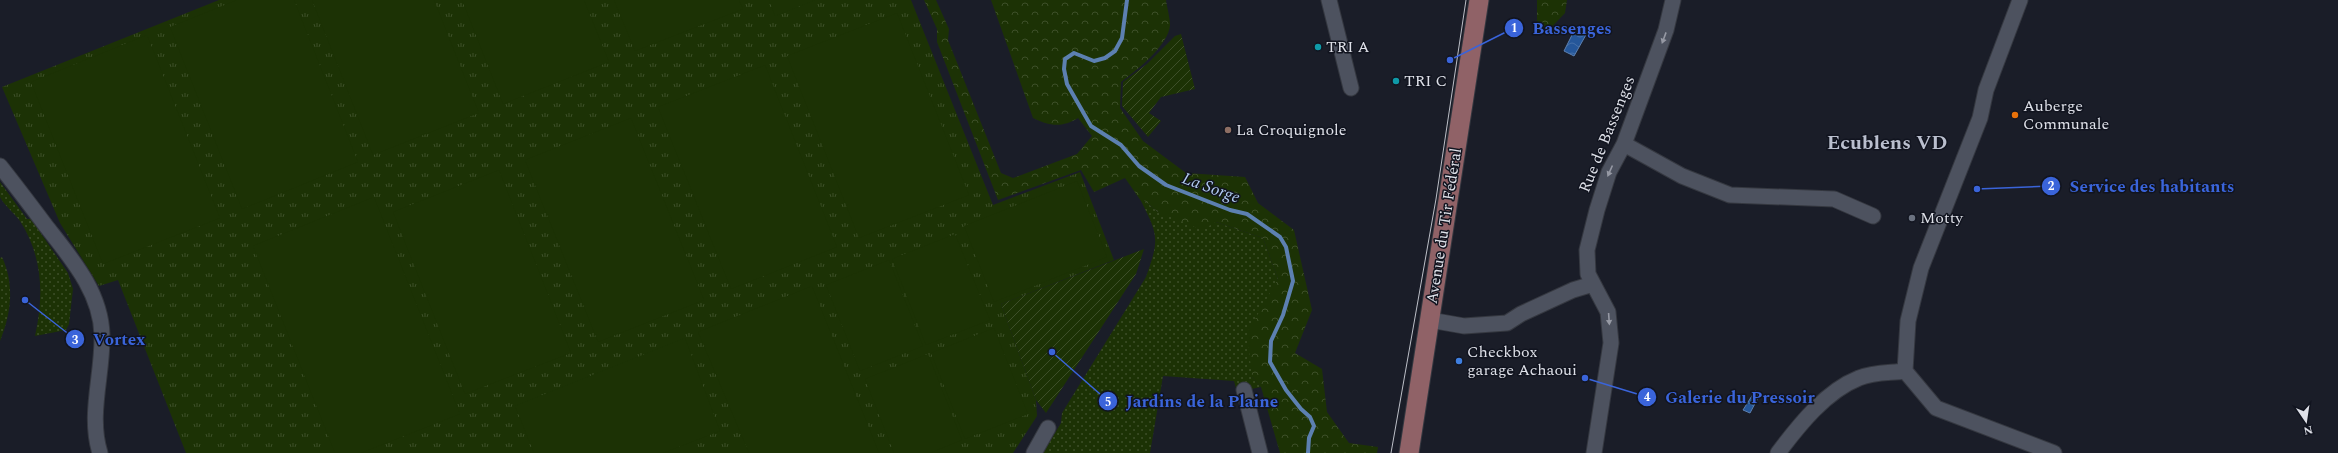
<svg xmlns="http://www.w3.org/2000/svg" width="2338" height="453" viewBox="0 0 2338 453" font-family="Spectral,serif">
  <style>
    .grass { fill: url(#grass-dots) }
    .forest { fill: url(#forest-crowns) }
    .park { fill: url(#park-tufts) }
    .garden { fill: url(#garden-furrows) }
    .pitch { fill: #1c3205 }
    .water { fill: url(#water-waves); stroke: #5c80b1 }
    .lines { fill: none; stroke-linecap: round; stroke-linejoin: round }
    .stream { stroke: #5c80b1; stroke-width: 4 }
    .minor-casing { stroke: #353840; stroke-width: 17 }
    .major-casing { stroke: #353840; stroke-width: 21 }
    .minor { stroke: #4d525f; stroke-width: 15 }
    .major { stroke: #906267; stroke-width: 19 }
    .tram { stroke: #bdc0c8; stroke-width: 1 }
    .oneway { fill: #9699a4 }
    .culture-dot { fill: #0f9aa8; stroke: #11141f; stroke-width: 1.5 }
    .food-dot { fill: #e8710a; stroke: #11141f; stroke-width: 1.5 }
    .education-dot { fill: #8d6e63; stroke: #11141f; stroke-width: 1.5 }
    .worship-dot { fill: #6b7280; stroke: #11141f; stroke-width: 1.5 }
    .shop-dot { fill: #3f7fe0; stroke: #11141f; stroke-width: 1.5 }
    .labels { text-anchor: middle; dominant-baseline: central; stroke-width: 3; stroke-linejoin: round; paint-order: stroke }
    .poi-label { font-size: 16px; fill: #dee0e8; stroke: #11141f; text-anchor: start }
    .street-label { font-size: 16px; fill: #dee0e8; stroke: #11141f }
    .water-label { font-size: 17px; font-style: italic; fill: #b1ccf1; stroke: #11141f }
    .district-label { font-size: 20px; font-weight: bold; fill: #babfce; stroke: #11141f }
    .leader { fill: none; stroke: #3a64da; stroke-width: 1.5 }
    .callout-dot { fill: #3a64da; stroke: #11141f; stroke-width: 1.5 }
    .mark-label { font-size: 12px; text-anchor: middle; font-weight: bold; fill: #fff }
    .callout-label { font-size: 17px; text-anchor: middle; font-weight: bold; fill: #3a64da; stroke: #11141f; stroke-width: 3; stroke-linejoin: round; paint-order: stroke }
  </style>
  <defs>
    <pattern id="grass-dots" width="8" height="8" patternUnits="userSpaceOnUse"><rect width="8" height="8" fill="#1c3205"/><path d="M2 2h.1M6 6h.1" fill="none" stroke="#3d4f29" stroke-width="1.8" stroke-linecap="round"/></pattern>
    <pattern id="forest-crowns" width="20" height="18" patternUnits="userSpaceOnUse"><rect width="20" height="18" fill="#1c3205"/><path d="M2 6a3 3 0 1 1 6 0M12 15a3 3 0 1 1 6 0" fill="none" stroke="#3d4f29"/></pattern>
    <pattern id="park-tufts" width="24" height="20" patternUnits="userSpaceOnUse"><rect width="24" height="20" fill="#1c3205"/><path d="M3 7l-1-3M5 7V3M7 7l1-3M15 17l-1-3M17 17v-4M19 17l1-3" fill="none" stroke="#3d4f29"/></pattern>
    <pattern id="garden-furrows" width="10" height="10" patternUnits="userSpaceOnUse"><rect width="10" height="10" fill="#1c3205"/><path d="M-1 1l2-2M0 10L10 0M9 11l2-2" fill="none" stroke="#3d4f29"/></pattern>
    <pattern id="water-waves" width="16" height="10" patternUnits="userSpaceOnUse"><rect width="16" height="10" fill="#25579a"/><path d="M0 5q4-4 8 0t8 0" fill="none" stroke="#446fa8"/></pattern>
  </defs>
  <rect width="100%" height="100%" fill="#1a1d28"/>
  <path class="grass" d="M0,182L27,219H31L68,273L73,289L69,324L66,330L35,336C44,296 43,257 20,221C15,214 3,204 0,197C0,193 0,186 0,182Z
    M1141,201H1145L1158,212L1216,222L1263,238L1278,279L1252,377L1261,387L1237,392L1234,381L1163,376L1150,453H1043L1061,423L1062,413L1146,277C1159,240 1159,236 1141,201Z
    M2,257C15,285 11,314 0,341V258Z"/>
  <path class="forest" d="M924,0H936L949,29L948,40L1001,173L1013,178L1077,154L1092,136L1078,118C1062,128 1049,126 1033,118L991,0H1166C1167,8 1170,17 1170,25C1169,45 1136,71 1121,82L1120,108L1143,141L1186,173L1245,177L1258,203L1294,230L1312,310L1295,353L1322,369L1327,412L1349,443L1378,447L1377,453H1280L1261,387L1252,377L1247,333L1278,279L1263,238L1216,222L1202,230L1158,212L1145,201H1141L1125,178L1094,192L1081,170L998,200L937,42V29Z
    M1537,0H1567L1565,13L1546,33L1537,31Z"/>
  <path class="park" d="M219,0H911L993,205L1080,172L1114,260L1001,304L1036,400L1037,416L1013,453H186L118,280L99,286L60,223L2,87Z"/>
  <path class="garden" d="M1181,34L1195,89L1161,97L1149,113L1161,121L1148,137L1122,106L1123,82L1147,64L1175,36Z
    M1144,249L1136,274L1046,413L1036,400L1001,304Z"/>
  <path class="pitch" d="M237,0H294L358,162L242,209L170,27Z
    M312,0H434L479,113L373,155Z
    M462,0H584L609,62L503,104Z
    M614,0H739L743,9L635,51Z
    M769,0H815L775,16Z
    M897,13L969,195L859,238L787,56Z
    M147,35L220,218L103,264L31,82Z
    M765,65L837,247L731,289L658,107Z
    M631,118L704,300L598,342L525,160Z
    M499,170L571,353L465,394L393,212Z
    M1077,181L1107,257L994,302L964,226Z
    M374,197L460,414L361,453H335L253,246Z
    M955,234L990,320L926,345L892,259Z
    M889,260L923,346L860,371L826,285Z
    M812,286L879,453H749L698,332Z
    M994,328L1028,414L965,439L931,353Z
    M685,338L720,431L663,453H534L515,406Z
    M928,354L962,440L930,453H894L865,379Z"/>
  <path class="water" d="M1576,27L1587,33L1574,56L1564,51Z
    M1755,391L1759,393V396L1750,413L1743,410Z"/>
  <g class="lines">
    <path class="stream" d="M1127,0L1122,38L1115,51L1105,58L1094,61L1074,53L1065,59L1064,69L1067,84L1091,126L1121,145L1139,166L1166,185L1230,210L1247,214L1280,237L1286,247L1293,281L1283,315L1271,341L1270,362L1286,390L1301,409L1310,417L1314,426L1309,438L1308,453"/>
    <defs>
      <path id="minor" d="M1329,0L1351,88
        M2020,0L1986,90L1980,118L1921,268L1908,321L1905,371L1936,408L2054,453
        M1624,144L1682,176L1730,195L1834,199L1873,216
        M0,166C16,186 31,206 46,226C71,258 101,292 102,335C103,374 88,415 100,453
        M1430,320L1464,326L1507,323L1521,314L1573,290L1593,284
        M1244,390L1260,453
        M1034,453L1048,428
        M1594,453L1611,343L1608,312L1588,274L1587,250L1597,210L1609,172L1624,144L1666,30L1673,0
        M1778,453C1799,425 1826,391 1859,378C1873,372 1890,373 1905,371"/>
      <path id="major" d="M1409,453L1479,0"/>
    </defs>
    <use href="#minor" class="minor-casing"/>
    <use href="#major" class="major-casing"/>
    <use href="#minor" class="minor"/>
    <use href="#major" class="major"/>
    <path class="tram" d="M1391,453L1436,199L1466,0"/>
  </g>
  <defs><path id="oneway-solid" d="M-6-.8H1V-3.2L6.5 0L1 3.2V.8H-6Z"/></defs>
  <g class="oneway">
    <use href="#oneway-solid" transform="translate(1664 38) rotate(110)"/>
    <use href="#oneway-solid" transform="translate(1610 171) rotate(114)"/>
    <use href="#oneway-solid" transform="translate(1609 319) rotate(86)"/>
  </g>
  <g class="culture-dot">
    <circle cx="1318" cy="47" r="4"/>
    <circle cx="1396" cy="81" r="4"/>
  </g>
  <circle class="food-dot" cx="2015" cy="115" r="4"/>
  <circle class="education-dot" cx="1228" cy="130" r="4"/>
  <circle class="worship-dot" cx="1912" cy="218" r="4"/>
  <circle class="shop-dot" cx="1459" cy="361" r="4"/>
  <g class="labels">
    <g class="poi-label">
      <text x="1326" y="47">TRI A</text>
      <text x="1404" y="81">TRI C</text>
      <text x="2023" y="106">Auberge<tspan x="2023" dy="18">Communale</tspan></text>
      <text x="1236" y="130">La Croquignole</text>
      <text x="1920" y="218">Motty</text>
      <text x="1467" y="352">Checkbox<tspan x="1467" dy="18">garage Achaoui</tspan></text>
    </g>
    <g class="street-label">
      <text transform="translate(1607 134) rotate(-68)">Rue de Bassenges</text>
      <text transform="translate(1444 226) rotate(-81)">Avenue du Tir Fédéral</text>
    </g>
    <g class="water-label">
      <text transform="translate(1211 188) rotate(20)">La Sorge</text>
    </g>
    <g class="district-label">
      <text x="1887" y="143">Ecublens VD</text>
    </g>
  </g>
  <path class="leader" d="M1450 60L1514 28M1977 189L2051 186M25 300L75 339M1585 378L1647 397M1052 352L1108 401"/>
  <g class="callout-dot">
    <circle cx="1450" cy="60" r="4"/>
    <circle cx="1977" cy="189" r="4"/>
    <circle cx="25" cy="300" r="4"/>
    <circle cx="1585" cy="378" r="4"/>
    <circle cx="1052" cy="352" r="4"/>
    <circle cx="1514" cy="28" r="10"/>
    <circle cx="2051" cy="186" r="10"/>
    <circle cx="75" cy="339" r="10"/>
    <circle cx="1647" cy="397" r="10"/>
    <circle cx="1108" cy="401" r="10"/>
  </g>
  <g class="mark-label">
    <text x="1514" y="32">1</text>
    <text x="2051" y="190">2</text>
    <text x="75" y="344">3</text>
    <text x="1647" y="401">4</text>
    <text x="1108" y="406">5</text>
  </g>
  <g class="callout-label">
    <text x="1572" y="34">Bassenges</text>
    <text x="2152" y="192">Service des habitants</text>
    <text x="119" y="345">Vortex</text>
    <text x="1740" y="403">Galerie du Pressoir</text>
    <text x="1202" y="407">Jardins de la Plaine</text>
  </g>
  <g transform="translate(2306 421) rotate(167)" stroke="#11141f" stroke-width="3" paint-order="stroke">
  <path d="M0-3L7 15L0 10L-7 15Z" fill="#dee0e8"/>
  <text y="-6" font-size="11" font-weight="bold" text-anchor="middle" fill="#dee0e8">N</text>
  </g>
</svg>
